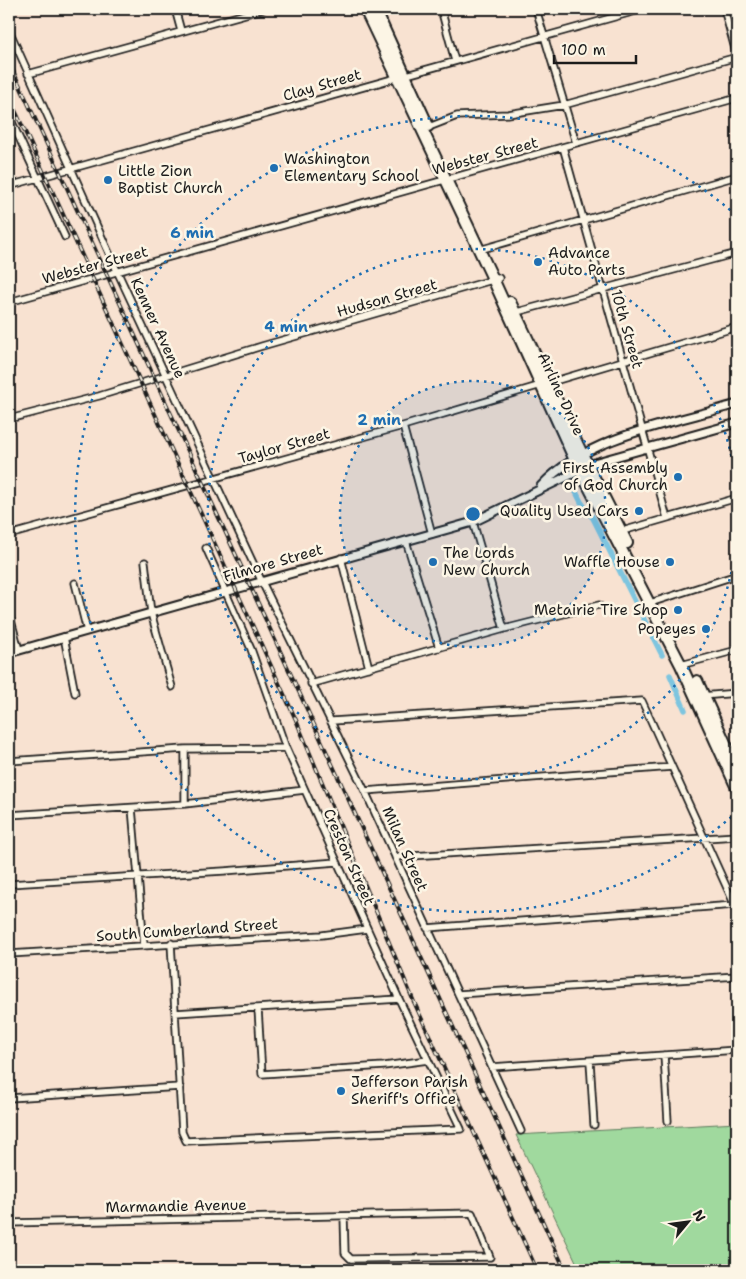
<svg xmlns="http://www.w3.org/2000/svg" width="746" height="1279" viewBox="0 0 746 1279" font-family="'Shantell Sans',sans-serif">
  <style>
    .green { fill: #a0d99e; stroke: #5e7a5d }
    .lines { fill: none; stroke-linecap: round; stroke-linejoin: round }
    .canal { stroke: #7ec5df; stroke-width: 5.5 }
    .minor-casing { stroke: #1c1c1c; stroke-width: 9 }
    .tertiary-casing { stroke: #1c1c1c; stroke-width: 11 }
    .trunk-casing { stroke: #1c1c1c; stroke-width: 14 }
    .minor { stroke: #fcf5e5; stroke-width: 5.5 }
    .tertiary { stroke: #fcf5e5; stroke-width: 7 }
    .trunk { stroke: #fcf5e5; stroke-width: 10 }
    .rail-casing { stroke: #1c1c1c; stroke-width: 4 }
    .rail { stroke: #fcf5e5; stroke-width: 2; stroke-dasharray: 5.5; stroke-linecap: butt }
    .ring { fill: none; stroke: #1f6fb2; stroke-width: 2.5; stroke-dasharray: 2.5 5 }
    .poi-dot { fill: #1f6fb2; stroke: #fcf5e5; stroke-width: 2 }
    .labels { text-anchor: middle; dominant-baseline: central; stroke-width: 5; stroke-linejoin: round; paint-order: stroke }
    .street-label { font-size: 15px; fill: #1c1c1c; stroke: #fcf5e5 }
    .poi-label { font-size: 15px; fill: #1c1c1c; stroke: #fcf5e5; text-anchor: start }
    .centre { fill: #1f6fb2; stroke: #fcf5e5; stroke-width: 2.5 }
    .ring-label { font-size: 15px; text-anchor: middle; font-weight: bold; fill: #1f6fb2; stroke: #fcf5e5; stroke-width: 5; stroke-linejoin: round; paint-order: stroke }
  </style>
  <rect width="100%" height="100%" fill="#f8e2d1"/>
  <filter id="ink" filterUnits="userSpaceOnUse"><feTurbulence type="fractalNoise" baseFrequency=".02" numOctaves="2"/><feDisplacementMap in="SourceGraphic" scale="10" xChannelSelector="R" yChannelSelector="G"/><feConvolveMatrix kernelMatrix="1 2 1 2 8 2 1 2 1" color-interpolation-filters="sRGB"/></filter>
  <g filter="url(#ink)">
    <path class="green" d="M737,1123V1270H580L516,1135Z"/>
    <g class="lines">
      <path class="canal" d="M572,484L581,502L593,518L662,655
        M670,675L685,710"/>
      <defs>
        <path id="minor" d="M175,9L181,31
          M441,9L455,61
          M536,9L576,143
          M724,9L737,56
          M9,30L118,273L261,580L365,791L521,1131
          M28,74L263,9
          M9,116L65,237
          M429,127L457,116L508,114L564,105L737,57
          M563,147L667,518
          M9,186L643,9
          M479,250L737,176
          M9,302L737,98
          M513,313L737,253
          M9,419L99,396L262,346L499,278
          M403,426L432,534
          M473,522L504,629
          M619,532L737,498
          M9,535L403,426L737,327
          M406,541L439,648
          M341,558L369,668
          M145,562L151,613L172,687
          M75,583L87,631
          M650,603L737,575
          M9,613L19,650
          M64,637L75,693
          M681,665L737,650
          M311,684L504,629L599,605
          M702,696L737,693
          M332,721L642,701L737,910
          M9,761L185,749L286,748
          M365,791L672,767
          M185,804V749
          M132,808L144,945
          M9,815L185,804L305,790
          M395,857L737,836
          M9,884L224,871L337,862
          M427,928L735,905
          M171,943L182,1132L186,1141L461,1129L399,999L286,748L251,649L206,548
          M9,954L322,935L367,929
          M458,994L737,976
          M258,1009L262,1074L384,1066L428,1060
          M175,1013L399,999
          M664,1055L668,1121
          M590,1061L594,1125
          M492,1067L737,1050
          M9,1098L180,1087
          M9,1223L472,1213L490,1257L351,1259L345,1253L344,1216"/>
        <path id="tertiary" d="M541,486C588,435 673,423 737,404
          M9,653L473,522L597,462L737,423"/>
        <path id="trunk" d="M365,9L494,281L574,458L681,665L737,788
          M375,9L428,126
          M510,302L582,454L627,543
          M697,681L737,769"/>
      </defs>
      <use href="#minor" class="minor-casing"/>
      <use href="#tertiary" class="tertiary-casing"/>
      <use href="#trunk" class="trunk-casing"/>
      <use href="#minor" class="minor"/>
      <use href="#tertiary" class="tertiary"/>
      <use href="#trunk" class="trunk"/>
      <defs>
        <path id="rail" d="M9,62L565,1270
          M9,97L296,720L414,1002L537,1270"/>
      </defs>
      <use href="#rail" class="rail-casing"/>
      <use href="#rail" class="rail"/>
    </g>
  </g>
  <circle cx="473" cy="514" r="133" fill="#1f6fb2" fill-opacity=".12"/>
  <g class="ring">
    <circle cx="473" cy="514" r="133"/>
    <path d="M737 535A265 265 0 1 1 737 493"/>
    <path d="M737 812A398 398 0 1 1 737 216"/>
  </g>
  <g class="poi-dot">
    <circle cx="274" cy="168" r="5"/>
    <circle cx="108" cy="180" r="5"/>
    <circle cx="538" cy="262" r="5"/>
    <circle cx="678" cy="477" r="5"/>
    <circle cx="639" cy="511" r="5"/>
    <circle cx="433" cy="562" r="5"/>
    <circle cx="670" cy="562" r="5"/>
    <circle cx="678" cy="610" r="5"/>
    <circle cx="706" cy="629" r="5"/>
    <circle cx="341" cy="1091" r="5"/>
  </g>
  <g class="labels">
    <g class="street-label">
      <text transform="translate(322 85) rotate(-16)">Clay Street</text>
      <text transform="translate(485 156) rotate(-15)">Webster Street</text>
      <text transform="translate(95 265) rotate(-15)">Webster Street</text>
      <text transform="translate(387 298) rotate(-16)">Hudson Street</text>
      <text transform="translate(158 328) rotate(65)">Kenner Avenue</text>
      <text transform="translate(627 329) rotate(74)">10th Street</text>
      <text transform="translate(561 394) rotate(65)">Airline Drive</text>
      <text transform="translate(284 446) rotate(-16)">Taylor Street</text>
      <text transform="translate(273 563) rotate(-16)">Filmore Street</text>
      <text transform="translate(405 849) rotate(66)">Milan Street</text>
      <text transform="translate(349 857) rotate(66)">Creston Street</text>
      <text transform="translate(187 930) rotate(-4)">South Cumberland Street</text>
      <text transform="translate(176 1206) rotate(-1)">Marmandie Avenue</text>
    </g>
    <g class="poi-label">
      <text x="284" y="159">Washington<tspan x="284" dy="17">Elementary School</tspan></text>
      <text x="118" y="171">Little Zion<tspan x="118" dy="17">Baptist Church</tspan></text>
      <text x="548" y="253">Advance<tspan x="548" dy="17">Auto Parts</tspan></text>
      <text x="668" y="468" text-anchor="end">First Assembly<tspan x="668" dy="17">of God Church</tspan></text>
      <text x="629" y="511" text-anchor="end">Quality Used Cars</text>
      <text x="443" y="553">The Lords<tspan x="443" dy="17">New Church</tspan></text>
      <text x="660" y="562" text-anchor="end">Waffle House</text>
      <text x="668" y="610" text-anchor="end">Metairie Tire Shop</text>
      <text x="696" y="629" text-anchor="end">Popeyes</text>
      <text x="351" y="1082">Jefferson Parish<tspan x="351" dy="17">Sheriff's Office</tspan></text>
    </g>
  </g>
  <circle cx="473" cy="514" r="8" class="centre"/>
  <g class="ring-label">
    <text x="192" y="238">6 min</text>
    <text x="286" y="332">4 min</text>
    <text x="379" y="425">2 min</text>
  </g>
  <rect width="746" height="1279" fill="none" stroke="#fcf5e5" stroke-width="30"/>
  <rect x="15" y="15" width="716" height="1249" fill="none" stroke="#1c1c1c" stroke-width="2" filter="url(#ink)"/>
  <g transform="translate(688 1222) rotate(61)" stroke="#fcf5e5" stroke-width="4" paint-order="stroke">
  <path d="M0-4L9 19L0 12L-9 19Z" fill="#1c1c1c"/>
  <text y="-8" font-size="14" font-weight="bold" text-anchor="middle" fill="#1c1c1c">N</text>
  </g>
  <path d="M554 55v8h82v-8" fill="none" stroke="#1c1c1c" stroke-width="2.5"/>
  <text x="561" y="55" font-size="15" fill="#1c1c1c" stroke="#fcf5e5" stroke-width="4" paint-order="stroke">100 m</text>
</svg>
